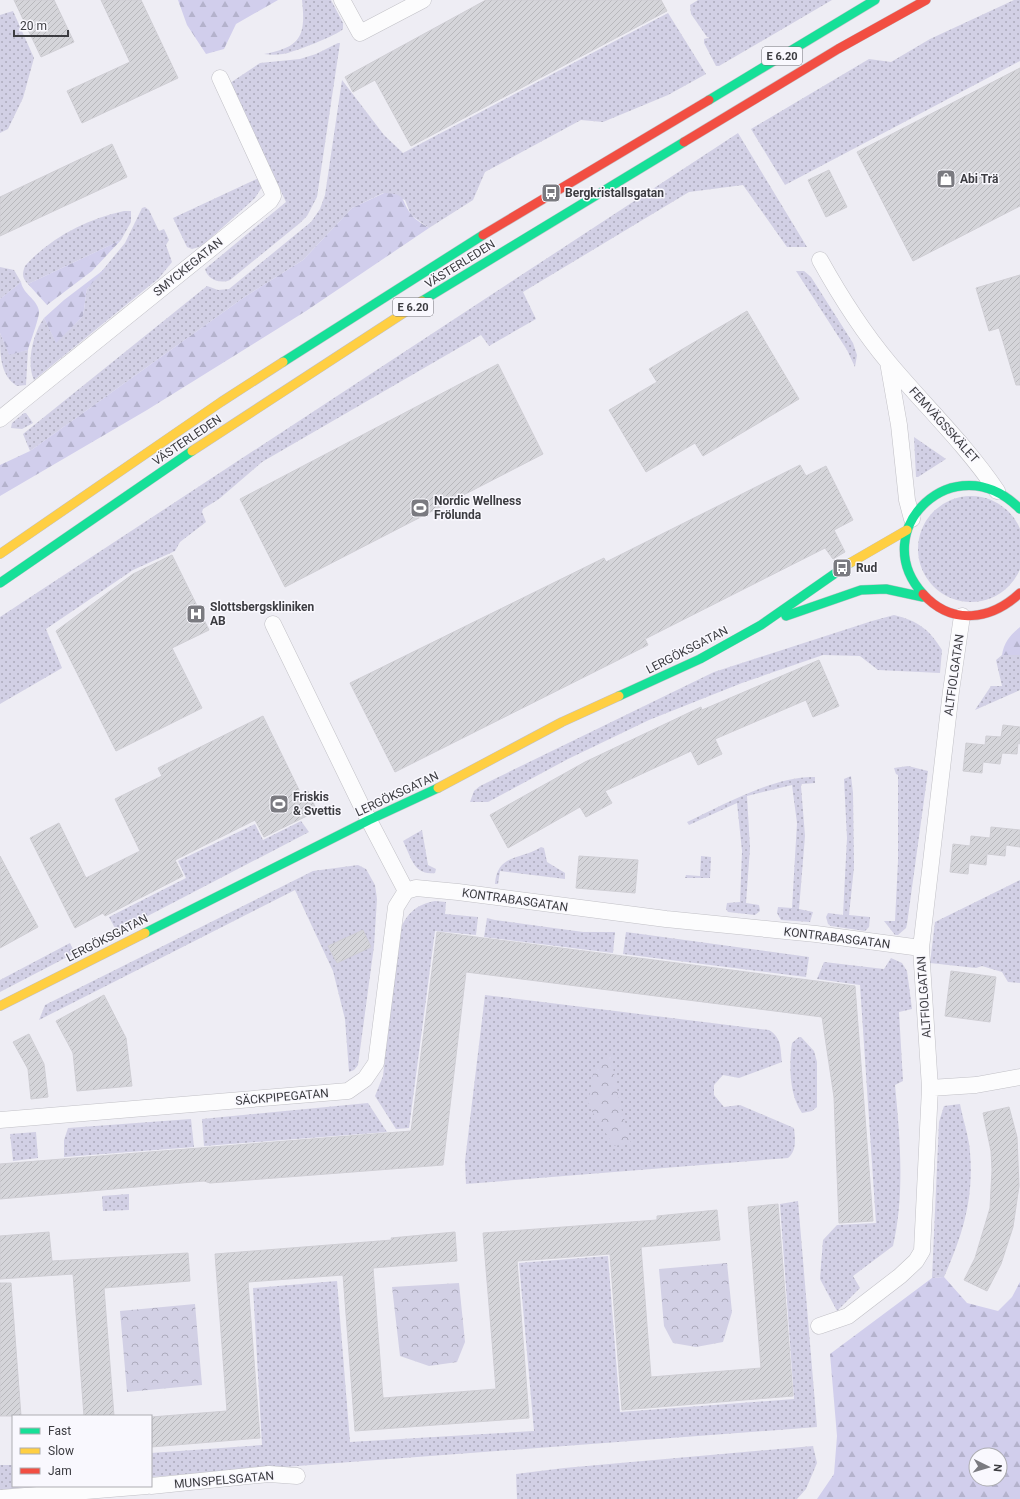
<svg xmlns="http://www.w3.org/2000/svg" width="1020" height="1499" viewBox="0 0 1020 1499" font-family="Roboto,sans-serif">
  <style>
    .grass { fill: url(#grass-dots) }
    .forest { fill: url(#forest-firs); fill-rule: evenodd }
    .park { fill: url(#park-crowns) }
    .building { fill: url(#building-hatch); stroke: #cfced4 }
    .lines { fill: none; stroke-linecap: round; stroke-linejoin: round }
    .street-casing { stroke: #c1c0c6; stroke-width: 17 }
    .fast-casing { stroke: #c1c0c6; stroke-width: 10 }
    .slow-casing { stroke: #c1c0c6; stroke-width: 10 }
    .jam-casing { stroke: #c1c0c6; stroke-width: 10 }
    .street { stroke: #fcfcfd; stroke-width: 16 }
    .fast { stroke: #16e098; stroke-width: 9 }
    .slow { stroke: #ffcf43; stroke-width: 9 }
    .jam { stroke: #f24e42; stroke-width: 9 }
    .labels { text-anchor: middle; dominant-baseline: central; stroke-width: 3; stroke-linejoin: round; paint-order: stroke }
    .shield { fill: #f9f8fe; stroke: #75747a; stroke-width: 1 }
    .shield-label { font-size: 11px; font-weight: bold; fill: #3c3c41 }
    .poi-label { font-size: 12px; font-weight: bold; fill: #3c3c41; stroke: #f9f8fe; text-anchor: start }
    .street-label { font-size: 12px; fill: #3c3c41; stroke: #f9f8fe }
  </style>
  <defs>
    <pattern id="grass-dots" width="8" height="8" patternUnits="userSpaceOnUse"><rect width="8" height="8" fill="#d2d0e5"/><path d="M2 2h.1M6 6h.1" fill="none" stroke="#acaabb" stroke-width="1.8" stroke-linecap="round"/></pattern>
    <pattern id="forest-firs" width="22" height="20" patternUnits="userSpaceOnUse"><rect width="22" height="20" fill="#d1ceec"/><path d="M5 1l3.5 6h-7zM16 11l3.5 6h-7z" fill="#b4b2cc"/></pattern>
    <pattern id="park-crowns" width="20" height="18" patternUnits="userSpaceOnUse"><rect width="20" height="18" fill="#d2d0e5"/><path d="M2 6a3 3 0 1 1 6 0M12 15a3 3 0 1 1 6 0" fill="none" stroke="#acaabb"/></pattern>
    <pattern id="building-hatch" width="6" height="6" patternUnits="userSpaceOnUse"><rect width="6" height="6" fill="#d5d5da"/><path d="M-1 1l2-2M0 6l6-6M5 7l2-2" fill="none" stroke="#b8b8bc"/></pattern>
  </defs>
  <rect width="100%" height="100%" fill="#eeedf4"/>
  <path class="grass" d="M302,0H331L343,23V29C338,35 292,53 283,54C276,55 270,55 264,54C301,47 306,36 302,0Z
    M698,0H832L719,66H716L704,43V39L710,37H707L691,14L690,5Z
    M1014,0H1020V61L785,185L751,129L869,59L891,62L930,39Z
    M13,11L34,58L23,98L8,129L0,133V15Z
    M668,13L706,74L668,95L603,122L581,120L485,172L473,200L429,228L411,215L405,200L383,193L352,208L303,260L243,298L30,451L23,434L207,286L218,290L229,289L311,222L320,209L325,195L342,80L384,135L403,153Z
    M338,43H340L317,197L307,216L300,223L230,280C220,284 208,280 205,269L286,202L230,83L260,63L300,59L316,54Z
    M738,133L807,247H787L743,185L689,192L523,292L536,319L489,346L481,335L262,462L219,499L203,509L202,512L206,522L180,542L175,551L133,570L46,629L62,668L0,704V617Z
    M261,177L262,187L255,198L202,246L192,249L187,247L173,218Z
    M145,207L149,210L159,231L164,229L169,240L166,245L172,262L159,278L34,380C26,363 33,333 44,318L56,342L83,316L87,289L125,243L142,208Z
    M124,211H131V222L121,240L28,284C22,278 22,274 25,266C51,237 87,219 124,211Z
    M0,267L14,270L21,282L0,299Z
    M796,271H804L811,277L853,343L857,355L855,367L847,350Z
    M0,333L9,354L28,350L26,385L17,386C0,375 0,355 0,333Z
    M24,413H26L33,423L22,429L11,428L12,423Z
    M914,437L946,459L918,477H916Z
    M918 549a53 53 0 1 1 106 0a53 53 0 1 1-106 0Z
    M894,615C918,621 929,629 942,650L940,673L878,670L860,656L823,655L742,683L649,720L568,759L488,802H470L474,791L480,786L714,672L872,621Z
    M1002,655H1020V690L975,710L991,686H1002L996,660Z
    M908,766L928,771L907,924L906,928L898,935H895L884,921H895L898,861V775L896,774L894,768Z
    M851,776L853,793L854,867L849,915L870,917L869,927L865,931L831,926L828,924L826,917L828,913L843,915L847,838L844,779Z
    M815,777V783L802,784L801,786L805,836L799,909L813,912L810,922L781,920L777,913L778,907L792,908L797,823L792,785L747,796L750,848L746,903L759,905L760,911L755,915L728,912L726,909L727,903L740,902L742,851L737,803L689,825L687,822C723,805 774,776 815,777Z
    M301,821L309,832L117,932L109,917L186,878L178,861L255,824L263,840Z
    M422,830L428,865L436,869L435,873C414,876 411,857 403,841Z
    M541,847L544,848L547,862L565,873V879L500,871L498,884H495C497,853 522,860 541,847Z
    M701,856L711,857L710,878H685L686,875L700,876Z
    M358,865L366,869L375,885L377,899L374,946L358,1065L354,1070L349,1072L345,1019L333,971L295,890L39,1020L45,1005L313,871Z
    M1020,880V983L1008,982L1002,972L982,966L976,968L930,963L935,922Z
    M435,901L446,902L445,914L478,917L476,935L435,931L409,1128L396,1129L375,1096L383,1076L399,933C406,914 415,905 435,901Z
    M487,918L495,920L583,932H615L613,953L484,937Z
    M626,932L809,957L806,977L623,954Z
    M70,943L75,953L0,992V980Z
    M891,958L902,963L907,971L912,1009L899,1012L903,1081L895,1085C900,1137 905,1194 893,1246L853,1276L860,1288L837,1311L820,1279L823,1240L837,1225L876,1223L860,985L817,979L824,962L884,969Z
    M485,995L769,1030C782,1038 780,1048 782,1062L739,1078L723,1075L714,1085V1095L724,1107L740,1105L794,1128C795,1138 797,1151 788,1158L466,1184L465,1161Z
    M799,1037H801L814,1051L817,1062V1107L812,1111L802,1113C789,1095 789,1064 792,1043Z
    M368,1103L387,1132L204,1146L202,1119Z
    M960,1104C963,1120 969,1137 970,1152C974,1199 963,1234 944,1277L932,1278L939,1122L944,1106Z
    M191,1119L194,1147L64,1157V1140L68,1128Z
    M36,1132L38,1158L13,1161L10,1134Z
    M129,1194V1210L103,1211L102,1196Z
    M798,1201L817,1427L151,1477V1453L262,1445L253,1288L337,1281L350,1442L534,1431L519,1263L608,1256L620,1412L794,1399L780,1204Z
    M813,1446L817,1463L806,1489L797,1499H517L516,1474L564,1468Z
    M0,1465H13V1486H29L0,1491Z"/>
  <path class="forest" d="M178,0H278L236,24L224,49L206,54L187,25Z
    M384,193C408,194 400,200 411,214C415,220 423,224 429,228L306,311L147,410L0,496V465L30,451L243,298L303,260L352,208Z
    M121,240L92,271L47,305L28,284Z
    M106,268L87,289L83,316L56,343L44,318L64,300Z
    M21,282C23,294 37,299 39,311C40,316 30,343 28,350L9,355L0,333V299Z
    M1020,627V655H1002C1004,642 1010,635 1020,627Z
    M944,1277L967,1303L998,1311L1012,1297L1020,1282V1499H817L834,1474L837,1436L830,1354L932,1278ZM976,1455H1000V1479H976Z"/>
  <path class="park" d="M610,1052L620,1104L631,1143L614,1146L588,1105L593,1074Z
    M727,1263L732,1312L723,1342L696,1347L673,1343L664,1326L659,1269Z
    M459,1283L465,1342L457,1362L429,1366L400,1356L392,1287Z
    M195,1304L202,1385L127,1392L120,1311Z"/>
  <path class="building" d="M14,0H54L74,42L41,57Z
    M101,0H141L178,78L82,123L67,91L130,62Z
    M486,0H661L667,11L411,146L375,80L353,92L345,77Z
    M1020,68V206L913,261L857,152Z
    M112,144L127,177L0,236V197Z
    M829,170L847,207L826,217L808,180Z
    M1020,275V385H1016L999,328L989,331L976,288Z
    M747,311L799,399L703,456L695,443L646,472L609,410L657,382L649,369Z
    M498,364L543,454L285,587L240,499Z
    M800,465L806,476L826,466L853,520L834,530L845,552L833,559L825,548L645,639L648,645L395,772L350,683L604,558L606,562Z
    M172,555L209,630L172,648L202,708L116,751L56,631L133,574Z
    M819,660L839,706L813,717L806,700L715,739L722,754L698,765L691,751L605,791L612,803L586,817L580,807L508,848L490,815L585,762L701,707L702,710Z
    M263,716L301,794L308,791L317,811L264,837L255,820L175,860L183,876L105,916L103,913L75,928L30,838L59,823L86,878L140,851L115,799L162,776L158,768Z
    M1003,725L1020,727V744L1018,743L1017,754L1002,753L1000,764L983,762L982,773L963,771L966,743L985,745L986,736L1001,737Z
    M991,827L1020,830V847L1006,845L1005,856L987,854L986,865L969,863L968,874L950,872L953,844L970,846L971,836L990,838Z
    M0,856L38,927L0,948Z
    M579,856L638,860L635,893L576,888Z
    M363,930L371,947L337,963L328,946Z
    M437,932L855,986L873,1221L839,1223L834,1097L822,1017L466,972L443,1165L210,1183L204,1181L0,1199V1164L411,1131Z
    M951,971L996,977L990,1022L945,1016Z
    M104,995L126,1038L132,1086L77,1091L73,1053L56,1021Z
    M29,1034L44,1064L48,1097L31,1099L28,1069L13,1042Z
    M1009,1107L1017,1137L1019,1186L1013,1227L1001,1264L987,1291L964,1280L975,1258L990,1208L992,1170L991,1151L983,1113Z
    M778,1204L793,1396L622,1410L610,1254L517,1261L529,1418L355,1431L343,1275L248,1282L260,1438L151,1447V1417L227,1411L215,1254L392,1240L391,1238L455,1232L457,1261L373,1268L383,1398L496,1389L483,1233L657,1220V1216L717,1210L720,1240L641,1247L651,1377L761,1368L748,1207Z
    M49,1232L52,1261L188,1253L190,1281L104,1288L114,1416H84L73,1274L0,1279V1236Z
    M0,1283H11L21,1416H0Z"/>
  <g class="lines">
    <defs>
      <path id="street" d="M342,0L360,33L423,0
        M820,260C840,296 863,332 889,363C925,406 966,445 997,491
        M888,362L899,425L907,500L912,519
        M0,419L270,201L273,196L272,191L220,78
        M273,624L361,805L406,891
        M406,891L416,888L458,892L666,919L816,934L921,948
        M930,1088L976,1085L1020,1077
        M0,1120L348,1091L365,1079L376,1063L396,907L406,891
        M819,1326L848,1316L900,1276L916,1261L922,1251L930,1088L921,948L951,691L962,616
        M151,1486L269,1474L297,1476
        M0,1498L147,1486"/>
      <path id="fast" d="M709,100L875,0
        M422,301L684,142
        M283,362L483,235
        M0,583L192,451
        M923,594C865,530 955,443 1020,509
        M786,616L861,590L886,589L923,597
        M619,696L700,659L761,625L850,563
        M145,933L369,820L438,788"/>
      <path id="slow" d="M192,451L422,301
        M0,554L221,402L283,362
        M850,563L907,530
        M438,788L562,722L619,696
        M0,1006L145,933"/>
      <path id="jam" d="M684,142L838,49L926,0
        M483,235L709,100
        M923,594C952,626 991,620 1020,593"/>
    </defs>
    <use href="#street" class="street-casing"/>
    <use href="#fast" class="fast-casing"/>
    <use href="#slow" class="slow-casing"/>
    <use href="#jam" class="jam-casing"/>
    <use href="#street" class="street"/>
    <use href="#fast" class="fast"/>
    <use href="#slow" class="slow"/>
    <use href="#jam" class="jam"/>
  </g>
  <defs>
    <symbol id="shop-square" viewBox="-11 -11 22 22"><rect x="-9" y="-9" width="18" height="18" rx="4" fill="#7a7a80" stroke="#f9f8fe"/><path d="M-5-2.5h2.3a2.7 3.5 0 0 1 5.4 0H5L5.5 6h-11ZM-1.5-2.5h3a1.5 2.3 0 0 0-3 0Z" fill="#fff"/></symbol>
    <symbol id="bus-square" viewBox="-11 -11 22 22"><rect x="-9" y="-9" width="18" height="18" rx="4" fill="#7a7a80" stroke="#f9f8fe"/><path d="M-5-6H5V4H4V6H2V4H-2V6H-4V4H-5ZM-3.5-4V0h7V-4ZM-3.5 1.2v1.5H-2V1.2ZM2 1.2v1.5H3.5V1.2Z" fill="#fff"/></symbol>
    <symbol id="stadium-square" viewBox="-11 -11 22 22"><rect x="-9" y="-9" width="18" height="18" rx="4" fill="#7a7a80" stroke="#f9f8fe"/><path d="M0-5a6.5 5 0 1 0 0 10a6.5 5 0 1 0 0-10ZM-3.5-1.8h7v3.6h-7Z" fill="#fff"/></symbol>
    <symbol id="hospital-square" viewBox="-11 -11 22 22"><rect x="-9" y="-9" width="18" height="18" rx="4" fill="#7a7a80" stroke="#f9f8fe"/><path d="M-5-5h3v3.5h4V-5h3V5h-3V1.5h-4V5h-3Z" fill="#fff"/></symbol>
  </defs>
  <g fill-rule="evenodd">
    <use href="#shop-square" x="935" y="168" width="22" height="22"/>
    <use href="#bus-square" x="540" y="182" width="22" height="22"/>
    <use href="#stadium-square" x="409" y="497" width="22" height="22"/>
    <use href="#bus-square" x="831" y="557" width="22" height="22"/>
    <use href="#hospital-square" x="185" y="603" width="22" height="22"/>
    <use href="#stadium-square" x="268" y="793" width="22" height="22"/>
  </g>
  <g class="labels">
    <g class="shield">
      <rect x="762" y="47" width="40" height="18" rx="3"/>
      <rect x="393" y="298" width="40" height="18" rx="3"/>
    </g>
    <g class="shield-label">
      <text x="782" y="56">E 6.20</text>
      <text x="413" y="307">E 6.20</text>
    </g>
    <g class="poi-label">
      <text x="960" y="179">Abi Trä</text>
      <text x="565" y="193">Bergkristallsgatan</text>
      <text x="434" y="501">Nordic Wellness<tspan x="434" dy="14">Frölunda</tspan></text>
      <text x="856" y="568">Rud</text>
      <text x="210" y="607">Slottsbergskliniken<tspan x="210" dy="14">AB</tspan></text>
      <text x="293" y="797">Friskis<tspan x="293" dy="14">&amp; Svettis</tspan></text>
    </g>
    <g class="street-label">
      <text transform="translate(460 264) rotate(-32)">VÄSTERLEDEN</text>
      <text transform="translate(188 267) rotate(-39)">SMYCKEGATAN</text>
      <text transform="translate(944 425) rotate(48)">FEMVÄGSSKÄLET</text>
      <text transform="translate(187 440) rotate(-34)">VÄSTERLEDEN</text>
      <text transform="translate(687 650) rotate(-27)">LERGÖKSGATAN</text>
      <text transform="translate(954 675) rotate(-82)">ALTFIOLGATAN</text>
      <text transform="translate(397 794) rotate(-25)">LERGÖKSGATAN</text>
      <text transform="translate(515 900) rotate(8)">KONTRABASGATAN</text>
      <text transform="translate(107 938) rotate(-27)">LERGÖKSGATAN</text>
      <text transform="translate(837 938) rotate(7)">KONTRABASGATAN</text>
      <text transform="translate(924 997) rotate(-94)">ALTFIOLGATAN</text>
      <text transform="translate(282 1097) rotate(-5)">SÄCKPIPEGATAN</text>
      <text transform="translate(224 1480) rotate(-5)">MUNSPELSGATAN</text>
    </g>
  </g>
  <rect x="12" y="1415" width="140" height="72" fill="#f9f8fe" stroke="#adadb2"/>
  <rect x="20" y="1428" width="20" height="6" fill="#16e098" stroke="#adadb2"/>
  <text x="48" y="1435" font-size="12" fill="#3c3c41">Fast</text>
  <rect x="20" y="1448" width="20" height="6" fill="#ffcf43" stroke="#adadb2"/>
  <text x="48" y="1455" font-size="12" fill="#3c3c41">Slow</text>
  <rect x="20" y="1468" width="20" height="6" fill="#f24e42" stroke="#adadb2"/>
  <text x="48" y="1475" font-size="12" fill="#3c3c41">Jam</text>
  <g transform="translate(988 1467) rotate(95)"><circle r="19" fill="#f9f8fe" stroke="#adadb2"/>
  <path d="M0-3L7 15L0 10L-7 15Z" fill="#7a7a80"/>
  <text y="-6" font-size="11" font-weight="bold" text-anchor="middle" fill="#3c3c41">N</text>
  </g>
  <path d="M14 30v6h54v-6" fill="none" stroke="#3c3c41" stroke-width="2"/>
  <text x="20" y="30" font-size="12" fill="#3c3c41" stroke="#f9f8fe" stroke-width="3" paint-order="stroke">20 m</text>
</svg>
